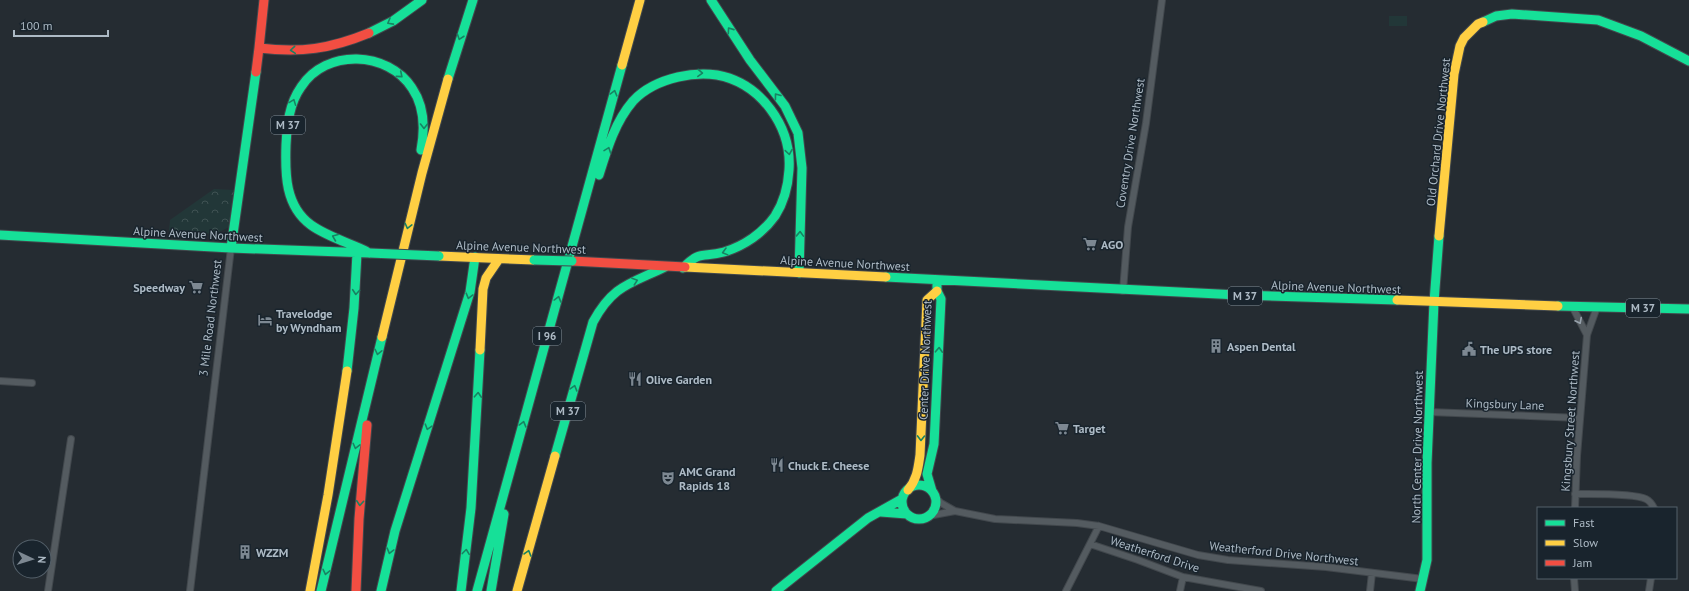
<svg xmlns="http://www.w3.org/2000/svg" width="1689" height="591" viewBox="0 0 1689 591" font-family="'PT Sans',sans-serif">
  <style>
    .grass { fill: #223738 }
    .forest { fill: url(#forest-crowns) }
    .lines { fill: none; stroke-linecap: round; stroke-linejoin: round }
    .street-casing { stroke: #42484d; stroke-width: 8 }
    .fast-casing { stroke: #42484d; stroke-width: 11 }
    .slow-casing { stroke: #42484d; stroke-width: 11 }
    .jam-casing { stroke: #42484d; stroke-width: 11 }
    .street { stroke: #545b60; stroke-width: 6 }
    .fast { stroke: #16e098; stroke-width: 9 }
    .slow { stroke: #ffcf43; stroke-width: 9 }
    .jam { stroke: #f24e42; stroke-width: 9 }
    .fast-bridge-casing { stroke: #41484e; stroke-width: 11; stroke-linecap: butt }
    .fast-bridge { stroke: #16e098; stroke-width: 9 }
    .oneway { stroke: #188262 }
    .oneway2 { stroke: #97a2ac }
    .labels { text-anchor: middle; dominant-baseline: central; stroke-width: 3; stroke-linejoin: round; paint-order: stroke }
    .shield { fill: #19242d; stroke: #818d97; stroke-width: 1 }
    .shield-label { font-size: 11px; font-weight: bold; fill: #adbac5 }
    .street-label { font-size: 12px; fill: #adbac5; stroke: #19242d }
    .poi-label { font-size: 12px; font-weight: bold; fill: #adbac5; stroke: #19242d; text-anchor: start }
  </style>
  <defs>
    <pattern id="forest-crowns" width="20" height="18" patternUnits="userSpaceOnUse"><rect width="20" height="18" fill="#223738"/><path d="M2 6a3 3 0 1 1 6 0M12 15a3 3 0 1 1 6 0" fill="none" stroke="#3f5253"/></pattern>
  </defs>
  <rect width="100%" height="100%" fill="#252c32"/>
  <path class="grass" d="M1389,16H1407V26H1389Z"/>
  <path class="forest" d="M214,189L234,190L229,227L215,234L169,231L170,220Z"/>
  <g class="lines">
    <defs>
      <path id="street" d="M1123,291L1128,227L1146,123L1162,0
        M1572,306L1587,335
        M0,381L32,383
        M1429,412L1580,418
        M1575,494C1590,494 1634,493 1646,499C1650,501 1652,504 1654,508
        M934,496L941,503L955,511
        M1575,508L1577,456L1587,335L1597,307
        M928,516L955,511L995,519L1077,523L1099,526L1198,555L1228,560L1326,567L1423,579
        M1090,544L1138,560L1183,577L1261,591
        M1574,578L1575,591
        M48,591L71,439
        M190,591L231,248
        M1066,591L1099,526
        M1180,591L1183,577
        M1370,591L1372,573
        M1649,591L1651,578"/>
      <path id="fast" d="M711,0L750,60L785,106L798,133L802,168L799,273
        M1483,22L1496,16L1512,14L1598,20L1641,36L1689,61
        M369,33L393,21L422,0
        M256,72L231,248L370,253
        M448,79L473,0
        M599,175C607,149 615,122 633,101C645,88 661,81 678,77C691,74 703,73 717,75C761,83 792,127 789,170C788,187 784,202 775,216C763,233 744,246 724,252C703,258 700,250 683,268
        M0,235L231,248
        M366,251C349,243 326,236 311,225C285,206 285,174 286,145C287,125 289,104 301,87C326,48 388,51 412,88C425,107 425,129 421,150
        M886,277L1238,295L1397,300
        M1558,306L1689,309
        M347,371L354,308L357,253
        M555,456L593,322C613,285 630,284 665,267
        M902 502a17 17 0 1 1 34 0a17 17 0 1 1-34 0Z
        M932,491L927,474L934,444L941,299L937,291V280
        M881,512L907,514
        M321,591L382,337
        M381,591L395,531L470,292L475,257
        M461,591L471,508L480,350
        M477,591L622,65
        M491,591L504,514
        M776,591L868,518L902,499
        M1420,591L1427,560V463L1434,302L1439,236"/>
      <path id="slow" d="M622,65L640,0
        M1439,236L1454,74L1460,46L1464,38L1478,24L1483,22
        M439,256L534,260
        M685,267L886,277
        M1397,300L1558,306
        M382,337L422,173L448,79
        M480,350L483,289L486,278L499,259
        M908,490C917,479 918,469 920,455L927,300L937,291
        M310,591L328,495L347,371
        M517,591L555,456"/>
      <path id="jam" d="M259,48L264,0
        M256,72L259,48C301,53 330,49 369,33
        M572,261L685,267
        M356,591L359,519L367,425"/>
    </defs>
    <use href="#street" class="street-casing"/>
    <use href="#fast" class="fast-casing"/>
    <use href="#slow" class="slow-casing"/>
    <use href="#jam" class="jam-casing"/>
    <use href="#street" class="street"/>
    <use href="#fast" class="fast"/>
    <use href="#slow" class="slow"/>
    <use href="#jam" class="jam"/>
    <defs>
      <path id="fast-bridge" d="M370,253L439,256
        M534,260L572,261"/>
    </defs>
    <use href="#fast-bridge" class="fast-bridge-casing"/>
    <use href="#fast-bridge" class="fast-bridge"/>
  </g>
  <defs><path id="oneway-chevron" d="M-2-3.5L2.5 0L-2 3.5" fill="none" stroke-width="1.6" stroke-linecap="round" stroke-linejoin="round"/></defs>
  <g class="oneway">
    <use href="#oneway-chevron" transform="translate(390 22) rotate(151)"/>
    <use href="#oneway-chevron" transform="translate(730 30) rotate(-125)"/>
    <use href="#oneway-chevron" transform="translate(460 37) rotate(109)"/>
    <use href="#oneway-chevron" transform="translate(293 50) rotate(175)"/>
    <use href="#oneway-chevron" transform="translate(700 73) rotate(2)"/>
    <use href="#oneway-chevron" transform="translate(400 75) rotate(40)"/>
    <use href="#oneway-chevron" transform="translate(614 93) rotate(-75)"/>
    <use href="#oneway-chevron" transform="translate(777 96) rotate(-127)"/>
    <use href="#oneway-chevron" transform="translate(293 102) rotate(-69)"/>
    <use href="#oneway-chevron" transform="translate(424 126) rotate(90)"/>
    <use href="#oneway-chevron" transform="translate(608 150) rotate(-70)"/>
    <use href="#oneway-chevron" transform="translate(789 152) rotate(81)"/>
    <use href="#oneway-chevron" transform="translate(408 226) rotate(104)"/>
    <use href="#oneway-chevron" transform="translate(800 234) rotate(-88)"/>
    <use href="#oneway-chevron" transform="translate(335 237) rotate(-158)"/>
    <use href="#oneway-chevron" transform="translate(725 252) rotate(165)"/>
    <use href="#oneway-chevron" transform="translate(635 281) rotate(-19)"/>
    <use href="#oneway-chevron" transform="translate(356 292) rotate(95)"/>
    <use href="#oneway-chevron" transform="translate(469 296) rotate(105)"/>
    <use href="#oneway-chevron" transform="translate(558 299) rotate(-75)"/>
    <use href="#oneway-chevron" transform="translate(939 350) rotate(-87)"/>
    <use href="#oneway-chevron" transform="translate(378 352) rotate(103)"/>
    <use href="#oneway-chevron" transform="translate(574 388) rotate(-74)"/>
    <use href="#oneway-chevron" transform="translate(478 395) rotate(-87)"/>
    <use href="#oneway-chevron" transform="translate(523 424) rotate(-75)"/>
    <use href="#oneway-chevron" transform="translate(428 427) rotate(107)"/>
    <use href="#oneway-chevron" transform="translate(921 438) rotate(91)"/>
    <use href="#oneway-chevron" transform="translate(356 446) rotate(104)"/>
    <use href="#oneway-chevron" transform="translate(360 503) rotate(95)"/>
    <use href="#oneway-chevron" transform="translate(390 551) rotate(105)"/>
    <use href="#oneway-chevron" transform="translate(466 552) rotate(-83)"/>
    <use href="#oneway-chevron" transform="translate(528 553) rotate(-74)"/>
    <use href="#oneway-chevron" transform="translate(326 572) rotate(103)"/>
  </g>
  <use class="oneway2" href="#oneway-chevron" transform="translate(1579 321) rotate(63)"/>
  <defs>
    <symbol id="supermarket-bare" viewBox="-9 -9 18 18"><path d="M-6-5.5h2.5l.6 2H6L4.5 2H-2.5L-4.4-4H-6ZM-1.5 3.2a1.3 1.3 0 1 0 .1 0ZM3 3.2a1.3 1.3 0 1 0 .1 0Z" fill="#7d8892" stroke="#19242d" stroke-width="2.5" paint-order="stroke"/></symbol>
    <symbol id="hotel-bare" viewBox="-9 -9 18 18"><path d="M-6-4.5h1.5V1H6V5H4.5V3h-9V5H-6ZM-4 0a1.8 1.8 0 1 1 3.6 0ZM.5 0V-2.5h3Q6-2.5 6 0Z" fill="#7d8892" stroke="#19242d" stroke-width="2.5" paint-order="stroke"/></symbol>
    <symbol id="building-bare" viewBox="-9 -9 18 18"><path d="M-4-6H4V6H1V3H-1V6H-4ZM-2.5-4.3h1.7v1.8h-1.7ZM.8-4.3h1.7v1.8H.8ZM-2.5-1h1.7V.8h-1.7ZM.8-1h1.7V.8H.8Z" fill="#7d8892" stroke="#19242d" stroke-width="2.5" paint-order="stroke"/></symbol>
    <symbol id="civic-bare" viewBox="-9 -9 18 18"><path d="M-.6-6.5H3V-4.5H.6V-3L4-1V1h2V6H-6V1h2V-1L-.6-3ZM-1.2 2.5V6h2.4V2.5Z" fill="#7d8892" stroke="#19242d" stroke-width="2.5" paint-order="stroke"/></symbol>
    <symbol id="restaurant-bare" viewBox="-9 -9 18 18"><path d="M-5-6h1v4h1v-4h1v4h1v-4h1v5L-1.5 .5V6h-2V.5L-5-1ZM5-6V6H3V1.5H1.5Q1.5-4 5-6Z" fill="#7d8892" stroke="#19242d" stroke-width="2.5" paint-order="stroke"/></symbol>
    <symbol id="theatre-bare" viewBox="-9 -9 18 18"><path d="M-5-5.5Q0-4 5-5.5V0Q5 5 0 6Q-5 5-5 0ZM-3.3-2.5H-1v1.5H-3.3ZM1-2.5H3.3v1.5H1ZM-2.8 1Q0 5.5 2.8 1Z" fill="#7d8892" stroke="#19242d" stroke-width="2.5" paint-order="stroke"/></symbol>
  </defs>
  <g fill-rule="evenodd">
    <use href="#supermarket-bare" x="1080" y="234" width="20" height="20"/>
    <use href="#supermarket-bare" x="186" y="277" width="20" height="20"/>
    <use href="#hotel-bare" x="255" y="310" width="20" height="20"/>
    <use href="#building-bare" x="1206" y="336" width="20" height="20"/>
    <use href="#civic-bare" x="1459" y="339" width="20" height="20"/>
    <use href="#restaurant-bare" x="625" y="369" width="20" height="20"/>
    <use href="#supermarket-bare" x="1052" y="418" width="20" height="20"/>
    <use href="#restaurant-bare" x="767" y="455" width="20" height="20"/>
    <use href="#theatre-bare" x="658" y="468" width="20" height="20"/>
    <use href="#building-bare" x="235" y="542" width="20" height="20"/>
  </g>
  <g class="labels">
    <g class="shield">
      <rect x="271" y="116" width="34" height="18" rx="3"/>
      <rect x="1228" y="287" width="34" height="18" rx="3"/>
      <rect x="1626" y="299" width="34" height="18" rx="3"/>
      <rect x="533" y="327" width="28" height="18" rx="3"/>
      <rect x="551" y="402" width="34" height="18" rx="3"/>
    </g>
    <g class="shield-label">
      <text x="288" y="125">M 37</text>
      <text x="1245" y="296">M 37</text>
      <text x="1643" y="308">M 37</text>
      <text x="547" y="336">I 96</text>
      <text x="568" y="411">M 37</text>
    </g>
    <g class="street-label">
      <text transform="translate(1438 132) rotate(-84)">Old Orchard Drive Northwest</text>
      <text transform="translate(1130 143) rotate(-81)">Coventry Drive Northwest</text>
      <text transform="translate(198 234) rotate(3)">Alpine Avenue Northwest</text>
      <text transform="translate(521 247) rotate(2)">Alpine Avenue Northwest</text>
      <text transform="translate(845 263) rotate(3)">Alpine Avenue Northwest</text>
      <text transform="translate(1336 287) rotate(2)">Alpine Avenue Northwest</text>
      <text transform="translate(210 318) rotate(-83)">3 Mile Road Northwest</text>
      <text transform="translate(925 360) rotate(-88)">Center Drive Northwest</text>
      <text transform="translate(1505 404) rotate(2)">Kingsbury Lane</text>
      <text transform="translate(1570 421) rotate(-86)">Kingsbury Street Northwest</text>
      <text transform="translate(1417 447) rotate(-89)">North Center Drive Northwest</text>
      <text transform="translate(1284 553) rotate(6)">Weatherford Drive Northwest</text>
      <text transform="translate(1155 554) rotate(18)">Weatherford Drive</text>
    </g>
    <g class="poi-label">
      <text x="1101" y="244">AGO</text>
      <text x="185" y="287" text-anchor="end">Speedway</text>
      <text x="276" y="313">Travelodge<tspan x="276" dy="14">by Wyndham</tspan></text>
      <text x="1227" y="346">Aspen Dental</text>
      <text x="1480" y="349">The UPS store</text>
      <text x="646" y="379">Olive Garden</text>
      <text x="1073" y="428">Target</text>
      <text x="788" y="465">Chuck E. Cheese</text>
      <text x="679" y="471">AMC Grand<tspan x="679" dy="14">Rapids 18</tspan></text>
      <text x="256" y="552">WZZM</text>
    </g>
  </g>
  <rect x="1537" y="507" width="140" height="72" fill="#19242d" stroke="#54606a"/>
  <rect x="1545" y="520" width="20" height="6" fill="#16e098" stroke="#54606a"/>
  <text x="1573" y="527" font-size="12" fill="#adbac5">Fast</text>
  <rect x="1545" y="540" width="20" height="6" fill="#ffcf43" stroke="#54606a"/>
  <text x="1573" y="547" font-size="12" fill="#adbac5">Slow</text>
  <rect x="1545" y="560" width="20" height="6" fill="#f24e42" stroke="#54606a"/>
  <text x="1573" y="567" font-size="12" fill="#adbac5">Jam</text>
  <g transform="translate(32 559) rotate(94)"><circle r="19" fill="#19242d" stroke="#54606a"/>
  <path d="M0-3L7 15L0 10L-7 15Z" fill="#7d8892"/>
  <text y="-6" font-size="11" font-weight="bold" text-anchor="middle" fill="#adbac5">N</text>
  </g>
  <path d="M14 30v6h94v-6" fill="none" stroke="#adbac5" stroke-width="2"/>
  <text x="20" y="30" font-size="12" fill="#adbac5" stroke="#19242d" stroke-width="3" paint-order="stroke">100 m</text>
</svg>
